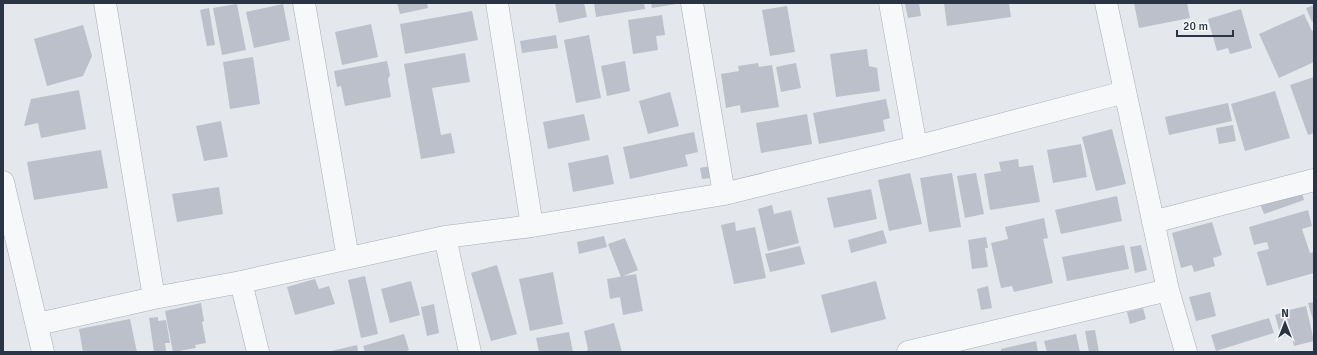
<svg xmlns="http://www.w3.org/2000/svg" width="1317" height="355" viewBox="0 0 1317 355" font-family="Signika,sans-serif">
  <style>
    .building { fill: #bbc0ca }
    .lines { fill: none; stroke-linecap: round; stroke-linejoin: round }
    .minor-casing { stroke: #a9aeb7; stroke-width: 23 }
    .minor { stroke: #f7f8fa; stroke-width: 22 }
  </style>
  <rect width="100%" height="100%" fill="#e4e7ec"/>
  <path class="building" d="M397,3H427L428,8L400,14Z
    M555,3H584L587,17L559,23Z
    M594,3H644L645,9L596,17Z
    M651,3H676V4L652,8Z
    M919,3L921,16L908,18L905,4Z
    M944,3H1009L1011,17L947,26Z
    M1134,3H1187L1190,18L1139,28Z
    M237,4L246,50L222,55L213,8Z
    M283,4L290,40L254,48L246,12Z
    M1314,5V21L1312,22L1306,8Z
    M787,6L795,52L770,56L762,10Z
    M209,8L215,45L207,46L200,10Z
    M1241,9L1252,48L1230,54L1228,48L1217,51L1208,19Z
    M472,11L478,40L405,54L400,24Z
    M1304,14L1312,31L1314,30V62L1279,78L1259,34Z
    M662,15L665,35L656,36L658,50L633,54L628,20Z
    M371,24L378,57L342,65L335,32Z
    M83,25L92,56L83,76L47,86L34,39Z
    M556,35L558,48L522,53L520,41Z
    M589,35L601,98L576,103L564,40Z
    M867,49L869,66L877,68L880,91L836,97L830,54Z
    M465,53L470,82L432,88L441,135L451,133L455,153L421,159L404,64Z
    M253,57L260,104L230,109L223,62Z
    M387,61L390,75L388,79L391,97L345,106L341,86L337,87L334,71Z
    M625,61L630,91L607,96L601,66Z
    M758,63L759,67L772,65L779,107L741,113L740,105L726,108L721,74L739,71L738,66Z
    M796,63L801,88L781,92L776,67Z
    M1314,77V133L1308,135L1290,85Z
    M79,90L86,129L41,138L38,123L24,126L31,99Z
    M1275,91L1290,138L1245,151L1231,104Z
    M670,92L679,126L648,134L639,101Z
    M886,99L890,118L883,120L885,131L819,144L813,113Z
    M1228,103L1232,121L1169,135L1165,117Z
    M584,114L590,140L548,149L543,122Z
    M807,114L812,144L761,153L756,123Z
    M221,121L228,157L204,161L196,126Z
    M1233,125L1236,141L1219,144L1216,128Z
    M1112,129L1126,184L1096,191L1082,137Z
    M694,132L698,152L685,155L688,166L630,179L623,147Z
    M1081,144L1087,177L1053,183L1047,150Z
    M101,150L108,188L34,200L27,162Z
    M608,155L614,184L573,192L568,163Z
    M1018,159L1019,167L1033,165L1040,202L990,210L984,174L1001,171L999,162Z
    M710,166L712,178L702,179L700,168Z
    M910,173L922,224L889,231L878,180Z
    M952,173L961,227L929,232L920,178Z
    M976,173L984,214L965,218L957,176Z
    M219,187L223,214L177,222L172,194Z
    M871,189L877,219L834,228L827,198Z
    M1301,189L1304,200L1264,214L1260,204Z
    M1117,196L1122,221L1061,234L1055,210Z
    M772,205L774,214L791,210L799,243L768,251L758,209Z
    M1308,210L1312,226L1302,229L1310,253L1314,252V273L1267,286L1257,252L1269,249L1267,242L1254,245L1249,227Z
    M1044,218L1048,238L1043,239L1053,283L1014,292L1012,286L1001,288L991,243L1008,239L1005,227Z
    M735,222L736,231L755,227L766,278L734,284L721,225Z
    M1212,222L1222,255L1213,258L1215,266L1194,272L1192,265L1181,268L1172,233Z
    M883,230L887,243L851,253L848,240Z
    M604,236L607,247L579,254L577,242Z
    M986,237L988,248H985L988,267L972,269L968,240Z
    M625,238L638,270L621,277L608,244Z
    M1124,245L1129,269L1067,281L1062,257Z
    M1141,245L1147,270L1135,273L1130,247Z
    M800,246L805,264L770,272L765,254Z
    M497,265L517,334L491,341L471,273Z
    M553,272L563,324L530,331L519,279Z
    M636,274L643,311L623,315L620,297L610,299L607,279Z
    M365,276L378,334L361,338L348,280Z
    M315,279L319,289L329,286L335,304L295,315L287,287Z
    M411,281L420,315L390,323L381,289Z
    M876,281L886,319L831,333L821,295Z
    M988,286L992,308L981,310L977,289Z
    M1210,292L1216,316L1196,321L1189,297Z
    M1314,302V323L1308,303Z
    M201,303L204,321L202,322L206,343L195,345L196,348L173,352L165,311Z
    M434,304L439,333L427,336L421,307Z
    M1306,306L1314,341L1294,346L1285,311Z
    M1143,308L1146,319L1130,324L1127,312Z
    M1283,312L1289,335L1281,337L1275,315Z
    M158,317V321L166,320L170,343H165L166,351L154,352L149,318Z
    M1269,318L1274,333L1216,351L1211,335Z
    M130,319L137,352H83L79,329Z
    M614,323L622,352H586L588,349L584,331Z
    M1095,330L1099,352H1089L1085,331Z
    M569,332L573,352H539L536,338Z
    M404,334L409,350L403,352H365L363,346Z
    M1076,334L1080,352H1047L1044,341Z
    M1036,341L1038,352H1001V349Z
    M357,345L358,352H331V351Z"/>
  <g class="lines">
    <defs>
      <path id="minor" d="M105,3L154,298
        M304,3L348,258
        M497,3L532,226
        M692,3L724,194
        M890,3L916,147
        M1106,3L1168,290L1186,352
        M3,182L43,352
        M1153,222L1314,180
        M445,237L470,352
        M241,282L258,352
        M38,324L154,298L241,282L445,237L532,226L724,194L916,147L1125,92
        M908,352L1168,290"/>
    </defs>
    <use href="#minor" class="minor-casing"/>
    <use href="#minor" class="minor"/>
  </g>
  <rect width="1317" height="355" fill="none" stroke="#2b3445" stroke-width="8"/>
  <g transform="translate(1285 323)" stroke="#f4f6f9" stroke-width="3" paint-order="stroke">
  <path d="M0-3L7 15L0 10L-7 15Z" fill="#2b3445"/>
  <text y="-6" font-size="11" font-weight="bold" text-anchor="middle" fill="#2b3445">N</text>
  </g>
  <path d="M1177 30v6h56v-6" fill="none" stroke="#2b3445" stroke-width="2"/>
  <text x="1183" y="30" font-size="12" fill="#2b3445" stroke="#f4f6f9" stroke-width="3" paint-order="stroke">20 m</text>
</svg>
